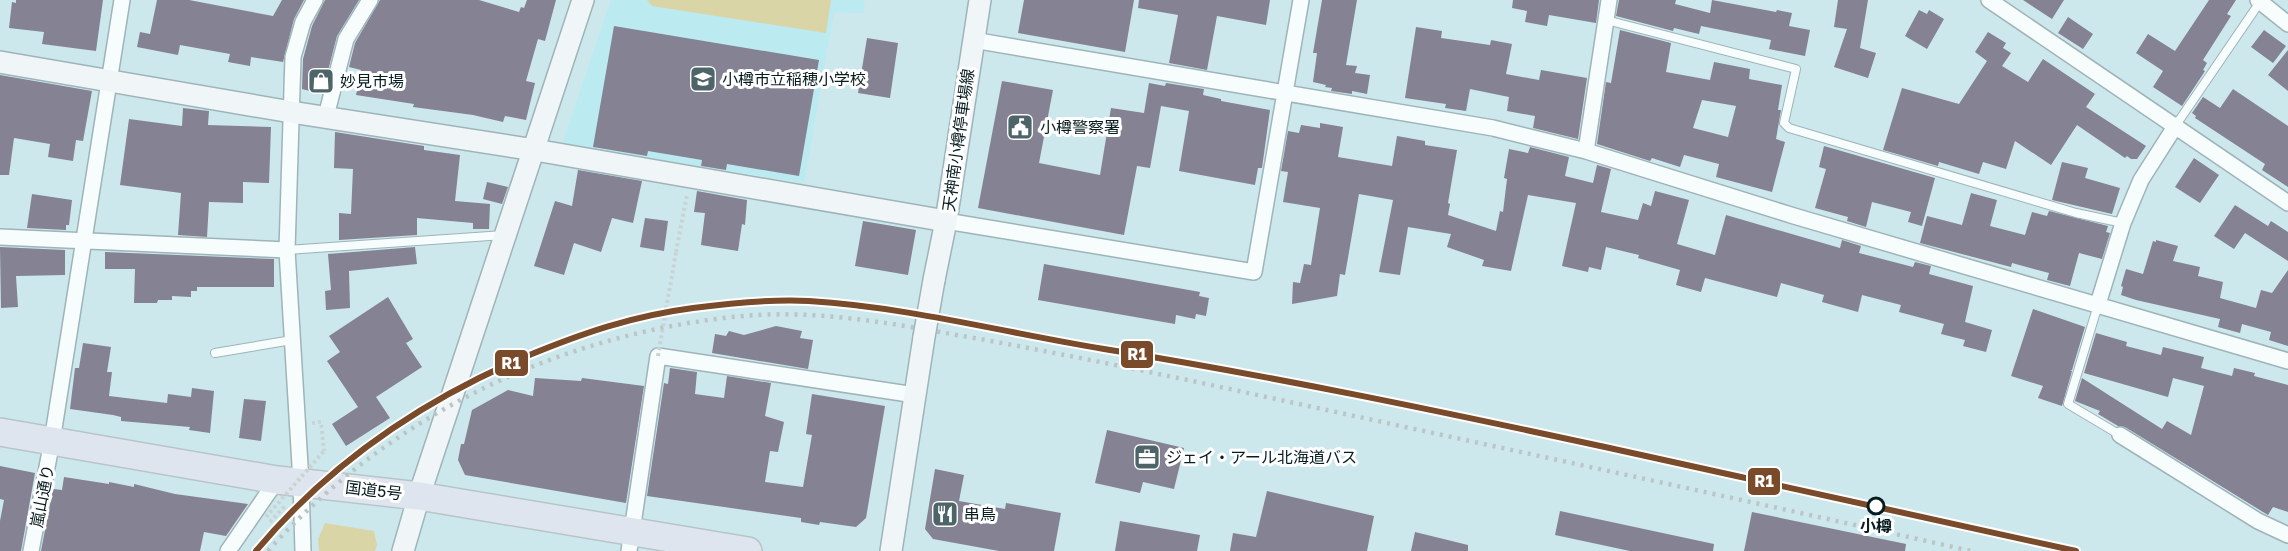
<svg xmlns="http://www.w3.org/2000/svg" width="2288" height="551" viewBox="0 0 2288 551" font-family="'Golos Text','Noto Sans JP',sans-serif">
  <style>
    .built { fill: #bbeaf1 }
    .green { fill: #dad5a7 }
    .building { fill: #848293; fill-rule: evenodd }
    .lines { fill: none; stroke-linecap: round; stroke-linejoin: round }
    .lane-casing { stroke: #9eb4b8; stroke-width: 10 }
    .street-casing { stroke: #9eb4b8; stroke-width: 18 }
    .secondary-casing { stroke: #9eb4b8; stroke-width: 24 }
    .highway-casing { stroke: #b7c5c8; stroke-width: 30 }
    .path { stroke: #cad3d4; stroke-width: 4; stroke-dasharray: 3 3; stroke-linecap: butt }
    .lane { stroke: #f7fcfc; stroke-width: 8 }
    .street { stroke: #f7fcfc; stroke-width: 15 }
    .secondary { stroke: #f0f5f8; stroke-width: 21 }
    .highway { stroke: #dfe5ee; stroke-width: 27 }
    .rail { stroke: #bdc4c5; stroke-width: 4.5; stroke-dasharray: 3 6; stroke-linecap: butt }
    .secondary-bridge-casing { stroke: #9eb4b8; stroke-width: 24; stroke-linecap: butt }
    .path-bridge { stroke: #cad3d4; stroke-width: 4; stroke-dasharray: 3 3; stroke-linecap: butt }
    .secondary-bridge { stroke: #f0f5f8; stroke-width: 21 }
    .rail-1-casing { stroke: #fff; stroke-width: 10 }
    .rail-1 { stroke: #7a4b2a; stroke-width: 6 }
    .stop-dot { fill: #fff; stroke: #081d20; stroke-width: 3 }
    .labels { text-anchor: middle; dominant-baseline: central; stroke-width: 6; stroke-linejoin: round; paint-order: stroke }
    .poi-label { font-size: 16px; fill: #081d20; stroke: #fff; text-anchor: start }
    .street-label { font-size: 16px; fill: #081d20; stroke: #fff }
    .stop-label { font-size: 16px; font-weight: bold; fill: #081d20; stroke: #fff }
    .line-badge { stroke: #fff; stroke-width: 2 }
    .badge-label { font-size: 16px; text-anchor: middle; font-weight: bold; fill: #fff }
  </style>
  <rect width="100%" height="100%" fill="#cce8ed"/>
  <path class="built" d="M611,0H865L863,13L834,12L804,183L562,144Z"/>
  <path class="green" d="M647,0H831L826,33L652,6Z
    M325,523L374,531L377,545L375,551H319L318,539Z"/>
  <path class="building" d="M16,0H103L96,51L42,44L44,32L9,28L12,2L16,3Z
    M157,0H189L273,16L282,0H304L294,19L283,62L251,57L250,66L228,62L230,54L180,45L178,55L137,47L140,32L150,34Z
    M325,0H359L337,36L322,94L302,89L303,59L312,26Z
    M380,0H479L519,12L521,7L524,8L527,0H556L545,41L538,39L526,81L535,83L526,120L505,116L503,122L473,115L413,107L414,104L356,95L361,70L349,67L355,43Z
    M1024,0H1134L1125,52L1018,33Z
    M1139,0H1270L1266,25L1217,16L1207,70L1169,63L1178,15L1138,8Z
    M1322,0H1357L1346,65L1357,66L1355,73L1370,75L1367,94L1352,91V94L1331,91L1332,88L1325,87L1326,85L1313,82L1317,53H1313Z
    M1513,0H1599L1596,23L1549,15L1547,26L1525,22L1527,11L1512,8Z
    M1619,0H1676L1675,4L1710,13L1712,0L1776,12L1777,10L1792,13L1789,26L1810,30L1805,56L1769,49L1771,40L1701,26L1699,34L1674,28L1673,31L1616,16Z
    M1838,0H1868L1860,48L1876,53L1868,78L1834,67L1847,29L1834,27Z
    M2023,0H2064L2052,19Z
    M2209,0H2236L2227,14L2231,16L2203,60L2207,63L2203,70L2205,71L2182,106L2153,87L2163,71L2136,53L2148,34L2175,51Z
    M1919,10L1927,14L1929,10L1944,19L1927,49L1905,36Z
    M2068,17L2093,34L2083,49L2058,33Z
    M614,26L819,60L799,176L727,164L726,170L701,166L702,160L648,151L647,156L593,147Z
    M1416,27L1442,31L1441,38L1490,45L1491,40L1512,44L1506,74L1539,80L1541,70L1587,78L1578,139L1533,128L1535,116L1507,111L1509,97L1470,89L1466,111L1445,108L1446,104L1405,98Z
    M1620,30L1671,43L1666,72L1710,80L1714,62L1750,69L1749,79L1782,85L1778,110H1781L1776,139L1785,142L1772,192L1716,177L1719,164L1684,155L1680,167L1652,158L1650,161L1597,144L1606,82L1611,83ZM1702,100L1736,106L1728,137L1693,128Z
    M2264,30L2286,46L2273,63L2251,47Z
    M1988,32L2006,43L2003,48L2011,53L2002,66L2028,82L2043,59L2095,94L2086,107L2146,146L2137,159H2131L2127,156L2125,158L2077,125L2051,165L2015,141L2006,169L1983,162L1979,174L1939,162L1938,166L1883,150L1902,88L1959,104L1987,61L1975,52Z
    M867,38L898,43L890,98L858,93Z
    M2288,50V91L2268,75Z
    M0,75L92,91L83,141L76,140L73,161L48,157L50,144L14,138L9,175H0Z
    M1002,81L1053,90L1039,163L1100,175L1111,108L1144,113L1149,83L1165,86L1166,83L1204,89L1203,95L1221,99V101L1270,110L1262,168H1258L1255,185L1179,171L1189,111L1161,106L1150,168L1137,166L1124,235L978,208Z
    M2233,89L2288,126V187L2262,170L2265,164L2195,118L2196,116L2192,113L2203,97L2220,108Z
    M183,108L209,111L208,125L271,127L269,183L243,182V203L209,202L207,237L178,235L181,193L120,185L129,119L182,126Z
    M1320,123L1343,127L1338,157L1392,166L1397,136L1425,141V145L1457,150L1448,203L1450,204L1448,215L1496,231L1500,211L1503,212L1507,179L1504,178L1509,149L1528,153L1530,147L1569,157L1565,176L1593,183L1597,165L1611,169L1601,212L1638,220L1643,203L1651,206L1655,191L1689,200L1677,244L1715,255L1726,215L1840,248L1842,240L1861,246L1859,253L1913,267L1915,262L1931,266L1929,274L1973,286L1965,322L1992,330L1986,352L1963,346L1965,340L1941,334L1944,324L1899,312L1901,305L1862,295L1858,312L1822,302L1824,295L1781,283L1777,297L1705,278L1701,292L1676,285L1680,270L1638,258L1639,255L1606,247L1601,270L1589,267L1588,272L1562,266L1576,203L1528,195L1511,271L1482,266L1484,260L1447,247L1451,234L1408,227L1400,275L1379,272L1393,200L1359,194L1345,275L1340,274L1337,296L1292,304L1293,282L1300,283L1304,264L1311,265L1320,208L1283,202L1288,172L1281,171L1288,131L1299,133L1301,125L1320,128Z
    M335,132L424,146V150L460,155L455,201L490,204L489,229H473V223L417,218V235L339,240V213L351,214L353,169L334,168Z
    M1824,146L1935,178L1922,226L1908,222L1911,212L1872,202L1866,227L1847,221L1848,217L1815,208L1826,169L1819,167Z
    M2194,158L2219,175L2200,203L2175,187Z
    M2062,162L2088,168L2085,178L2120,188L2112,214L2052,200Z
    M578,170L642,181L633,223L612,218L601,252L574,243L564,275L534,266L555,201L572,206Z
    M487,182L508,187L502,204L483,199Z
    M697,191L747,200L745,225L742,224L738,251L701,245L705,213L694,212Z
    M1971,193L1997,200L1990,226L2025,235L2032,212L2047,216L2049,211L2108,226L2106,232L2110,233L2102,259L2079,253L2070,286L2047,280L2049,273L2012,263L2011,267L1920,243L1927,216L1962,225Z
    M32,194L72,200L69,225H66V230L27,228Z
    M2235,205L2268,226L2271,221L2288,232V261L2245,233L2234,249L2214,236Z
    M645,218L668,221L664,251L640,247Z
    M863,221L916,230L908,275L855,266Z
    M2156,240L2178,246L2173,261L2200,267L2198,276L2223,282L2220,298L2256,308L2261,290L2272,293L2288,270V346L2269,340L2271,332L2242,324L2240,333L2218,327L2220,319L2136,300L2121,295L2123,287L2121,286L2126,269L2143,274L2153,241L2156,242Z
    M0,247L65,250V275L16,276L18,307L1,308Z
    M415,247L417,264L349,271L350,308L326,310L325,291L331,290L328,254Z
    M105,252L274,259V287H197V291H191V297L172,296V300H158L157,303H134L135,269H105Z
    M1044,264L1200,292L1199,296L1209,298L1206,316L1196,314L1195,319L1176,315L1175,324L1038,300Z
    M388,297L413,339L406,343L422,367L376,397L390,418L346,446L332,424L358,407L327,361L340,352L329,336Z
    M2033,309L2085,327L2072,370H2070L2072,371L2062,406L2038,398L2043,386L2011,376Z
    M776,326L802,331L800,338L813,340L808,369L712,353L715,334L726,336L729,331L744,335Z
    M2096,333L2127,342L2126,346L2161,355L2163,347L2204,357L2201,368L2232,376L2234,368L2255,373L2254,376L2288,385V512L2273,507L2268,515L2263,512L2125,427L2118,426L2098,414L2100,411L2075,401L2082,378L2162,429L2167,421L2191,435L2204,386L2173,378L2168,397L2084,373Z
    M83,343L111,347L107,372H112L109,396L167,403L168,394L191,397L192,388L214,391L210,433L189,430L190,427L121,421V417L113,415L70,409L75,368H79Z
    M670,368L697,372L695,394L724,398L727,376L771,383L765,416L784,422L778,452L770,451L765,482L803,487L812,435L806,434L812,394L885,406L866,518L856,527L820,522L819,525L801,522V518L647,496L664,383L668,384Z
    M535,378L581,381L582,378L644,386L626,503L465,475L458,460L461,444H464L472,410L508,390L533,396Z
    M244,399L266,401L261,441L239,438Z
    M1107,430L1184,448L1174,489L1143,482L1140,493L1095,483Z
    M0,466L35,473L21,551H0V521L4,500L0,499Z
    M935,469L964,475L959,501L1005,509L1006,503L1061,513L1054,551H999L933,539L925,529Z
    M64,477L109,484V482L134,487V484L175,494L248,504L226,536L204,532L200,551H41L53,489L62,490Z
    M1267,491L1374,516L1367,551H1230L1233,533L1256,537Z
    M1560,511L1714,544L1713,551H1630L1555,535Z
    M1752,512L1906,544L1905,551H1744Z
    M1120,521L1200,535L1197,551H1115Z
    M1415,532L1468,545V551H1411Z"/>
  <g class="lines">
    <defs>
      <path id="lane" d="M1606,20L1796,69L1784,123L1789,128L2076,213L2123,223
        M2176,125L2260,2
        M287,250L504,235
        M2098,305L2068,404L2120,435
        M215,353L292,340"/>
      <path id="street" d="M1989,0L2288,203
        M2258,0L2288,24
        M973,40L1493,128L1586,151L1794,216L2288,361
        M326,116L346,39L370,0
        M1586,151L1609,0
        M946,221L1254,272L1301,0
        M0,237L287,250
        M2098,304L2123,223L2141,180L2176,125
        M2120,435L2258,521L2288,535
        M31,551L52,441L122,0
        M228,551L277,480
        M303,551L301,482L287,250L293,57L303,22L315,0
        M629,551L658,356L915,395"/>
      <path id="secondary" d="M0,62L291,112L535,150L946,221
        M934,280L946,221L980,0
        M403,551L419,496L583,0
        M891,551L924,337"/>
      <path id="highway" d="M0,432L277,480L419,496L748,551"/>
    </defs>
    <use href="#lane" class="lane-casing"/>
    <use href="#street" class="street-casing"/>
    <use href="#secondary" class="secondary-casing"/>
    <use href="#highway" class="highway-casing"/>
    <path class="path" d="M676,252L687,195
      M312,423L321,422L324,451
      M270,522L285,506"/>
    <use href="#lane" class="lane"/>
    <use href="#street" class="street"/>
    <use href="#secondary" class="secondary"/>
    <use href="#highway" class="highway"/>
    <path class="rail" d="M1868,504L2076,551
      M268,551C386,419 548,339 724,318C812,307 887,323 974,338C1063,354 1151,372 1239,391C1483,444 1727,496 1971,551"/>
    <defs>
      <path id="secondary-bridge" d="M924,337L934,280"/>
    </defs>
    <use href="#secondary-bridge" class="secondary-bridge-casing"/>
    <path class="path-bridge" d="M658,356L676,252
      M266,517L324,451"/>
    <use href="#secondary-bridge" class="secondary-bridge"/>
    <defs>
      <path id="rail-1" d="M256,551C329,464 423,400 527,356C583,333 632,316 693,308C731,303 771,299 809,301C908,307 1006,333 1104,349C1272,376 1439,411 1605,447C1763,481 1920,516 2076,551"/>
    </defs>
    <use href="#rail-1" class="rail-1-casing"/>
    <use href="#rail-1" class="rail-1"/>
  </g>
  <defs>
    <symbol id="school-square" viewBox="-11 -11 22 22"><rect x="-9" y="-9" width="18" height="18" rx="4" fill="#4d6468" stroke="#fff"/><path d="M0-5L7-2L0 1L-7-2ZM-4 1L0 2.5L4 1V4Q0 6-4 4Z" fill="#fff"/></symbol>
    <symbol id="shop-square" viewBox="-11 -11 22 22"><rect x="-9" y="-9" width="18" height="18" rx="4" fill="#4d6468" stroke="#fff"/><path d="M-5-2.5h2.3a2.7 3.5 0 0 1 5.4 0H5L5.5 6h-11ZM-1.5-2.5h3a1.5 2.3 0 0 0-3 0Z" fill="#fff"/></symbol>
    <symbol id="civic-square" viewBox="-11 -11 22 22"><rect x="-9" y="-9" width="18" height="18" rx="4" fill="#4d6468" stroke="#fff"/><path d="M-.6-6.5H3V-4.5H.6V-3L4-1V1h2V6H-6V1h2V-1L-.6-3ZM-1.2 2.5V6h2.4V2.5Z" fill="#fff"/></symbol>
    <symbol id="office-square" viewBox="-11 -11 22 22"><rect x="-9" y="-9" width="18" height="18" rx="4" fill="#4d6468" stroke="#fff"/><path d="M-6-3h4V-5.5h4V-3h4V5H-6ZM-1-4.5V-3h2v-1.5ZM-6 0V1H6V0Z" fill="#fff"/></symbol>
    <symbol id="restaurant-square" viewBox="-11 -11 22 22"><rect x="-9" y="-9" width="18" height="18" rx="4" fill="#4d6468" stroke="#fff"/><path d="M-5-6h1v4h1v-4h1v4h1v-4h1v5L-1.5 .5V6h-2V.5L-5-1ZM5-6V6H3V1.5H1.5Q1.5-4 5-6Z" fill="#fff"/></symbol>
  </defs>
  <g fill-rule="evenodd">
    <use href="#school-square" x="688" y="64" width="30" height="30"/>
    <use href="#shop-square" x="306" y="66" width="30" height="30"/>
    <use href="#civic-square" x="1005" y="112" width="30" height="30"/>
    <use href="#office-square" x="1132" y="442" width="30" height="30"/>
    <use href="#restaurant-square" x="930" y="499" width="30" height="30"/>
  </g>
  <circle class="stop-dot" cx="1876" cy="506" r="8"/>
  <g class="labels">
    <g class="poi-label">
      <text x="722" y="79">小樽市立稲穂小学校</text>
      <text x="340" y="81">妙見市場</text>
      <text x="1040" y="127">小樽警察署</text>
      <text x="1166" y="457">ジェイ・アール北海道バス</text>
      <text x="964" y="514">串鳥</text>
    </g>
    <g class="street-label">
      <text transform="translate(958 140) rotate(-82)">天神南小樽停車場線</text>
      <text transform="translate(374 490) rotate(7)">国道5号</text>
      <text transform="translate(42 496) rotate(-79)">嵐山通り</text>
    </g>
    <g class="stop-label">
      <text x="1876" y="526">小樽</text>
    </g>
  </g>
  <g class="line-badge">
    <rect x="1120" y="340" width="34" height="29" rx="6" fill="#7a4b2a"/>
    <rect x="494" y="349" width="35" height="28" rx="6" fill="#7a4b2a"/>
    <rect x="1747" y="467" width="34" height="29" rx="6" fill="#7a4b2a"/>
  </g>
  <g class="badge-label">
    <text x="1137" y="360">R1</text>
    <text x="511" y="369">R1</text>
    <text x="1764" y="487">R1</text>
  </g>
</svg>
